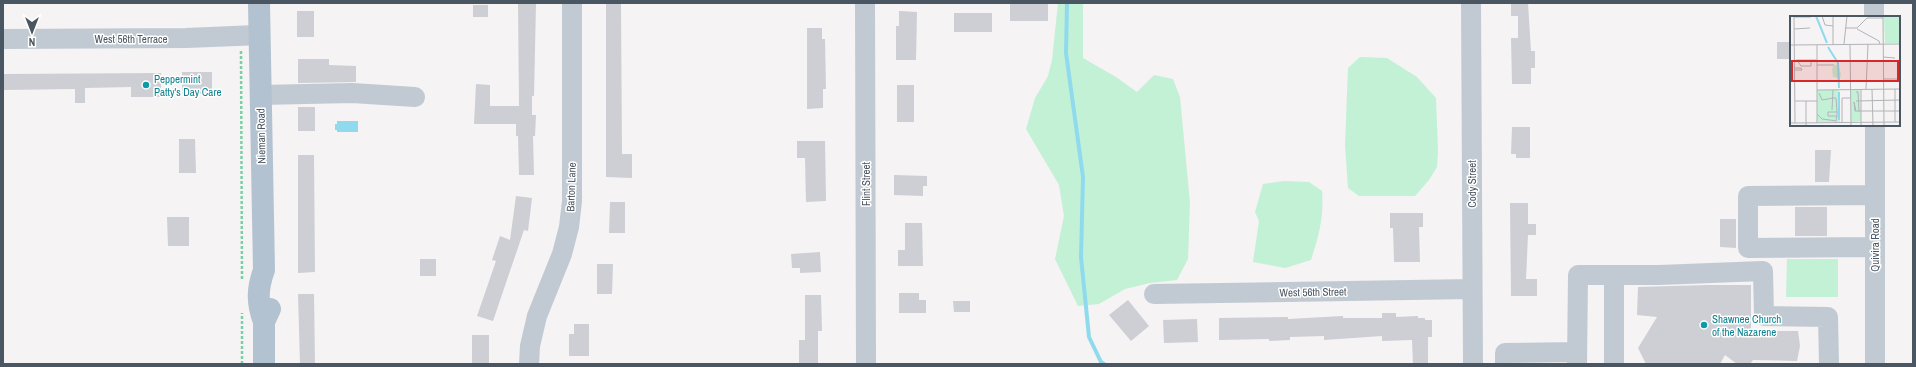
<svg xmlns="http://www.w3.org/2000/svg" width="1916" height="367" viewBox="0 0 1916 367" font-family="'Archivo Narrow',sans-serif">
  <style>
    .green { fill: #c3f1d5 }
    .water { fill: #90daee }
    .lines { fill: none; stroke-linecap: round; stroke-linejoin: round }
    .stream { stroke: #90daee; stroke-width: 4 }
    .building { fill: #cdcfd5 }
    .path { stroke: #7ad0a6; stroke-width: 2.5; stroke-dasharray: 3 2; stroke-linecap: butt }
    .minor { stroke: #c1cad2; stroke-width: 20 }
    .major { stroke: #b3c2d1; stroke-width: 22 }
    .culture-dot { fill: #0f9aa8; stroke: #fff; stroke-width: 1.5 }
    .labels { text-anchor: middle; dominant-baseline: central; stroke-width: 3; stroke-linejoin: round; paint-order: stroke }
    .street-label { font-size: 11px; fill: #4a5661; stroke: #fff }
    .culture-label { font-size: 11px; fill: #0d838f; stroke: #fff; text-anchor: start }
    .inset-river { fill: none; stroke: #90daee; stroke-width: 2 }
    .inset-road { fill: none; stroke: #b1b4b9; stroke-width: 1 }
    .view { fill: #d62828; fill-opacity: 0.15; stroke: #d62828; stroke-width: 2 }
    .inset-edge { fill: none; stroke: #4a5661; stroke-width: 2 }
  </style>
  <rect width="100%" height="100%" fill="#f5f3f3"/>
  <path class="green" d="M1058,3H1083V58L1116,77L1137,92L1154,75L1173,79L1180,97L1190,203L1188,259L1177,280L1150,283L1125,289L1099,304L1078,306L1055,259L1064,216L1059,185L1026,129L1035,98L1048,76L1052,60Z
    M1360,57L1387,58L1417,77L1436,98L1438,152L1437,167L1429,180L1415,196H1359L1348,188L1345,145L1348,68Z
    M1284,181L1309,182L1322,191C1324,217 1319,235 1311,260L1285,268L1253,262L1259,221L1255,212L1263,184Z
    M1787,259H1838V297H1786Z"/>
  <path class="water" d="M337,121H358V132H337V130H335V124H337Z"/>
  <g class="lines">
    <path class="stream" d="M1067,3L1066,53L1083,177L1081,257L1089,337L1101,362L1104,364"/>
  </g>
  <path class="building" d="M518,3H536L534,96H532V115H536L535,136H533L534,175H519L518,136H516V124H474L476,84L490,85V106H519Z
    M606,3H621L622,154H632V178L606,177Z
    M1010,3H1048V21H1010Z
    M1511,3H1528L1531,51H1535V68H1531V84H1512L1511,38H1518V16H1511Z
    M473,5H488V17H473Z
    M297,11H314V37H297Z
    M899,11L917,12L916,60H896V26H899Z
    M954,13H992V32H954Z
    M807,28H822V39H825L826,89H823V108L807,109Z
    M1777,42H1791V59H1777Z
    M298,59H329V65L356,66V82L298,83Z
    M182,72H212V94H182Z
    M161,73V97H131V87L85,88V103H75V89L3,90V74Z
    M897,85H914V122H897Z
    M298,107H315V131H298Z
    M1512,127H1530V158H1516V154H1511Z
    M179,139H195L196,173H179Z
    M797,141H825L826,201L806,202L805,158H797Z
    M1815,150H1831L1829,182H1815Z
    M298,155H314L315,272L298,273Z
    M894,175L927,176V186H923V196L894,195Z
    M516,196L532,198L528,231L524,230L493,321L477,316L496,261L492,260L500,236L510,240Z
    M610,202H625V233H609Z
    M1510,203H1528V224H1536V235H1528L1526,279H1537V296H1511Z
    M1795,207H1827V236H1795Z
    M1390,213H1423V227H1419L1420,262H1394L1393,228H1390Z
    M167,217H189V246H168Z
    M1720,219H1736V248L1720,247Z
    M905,223H922L923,266H898V250H905Z
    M820,252L821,272L800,273V268H792L791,254Z
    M420,259H436V276H420Z
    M597,264H613L612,294H597Z
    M1708,285H1751V331H1798L1800,346L1797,361L1753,360L1750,364H1737L1725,355L1720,364H1646L1638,348L1657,317L1637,315L1638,287Z
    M899,293H919V300H926V313H899Z
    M298,294H314L315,364H300Z
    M805,295H821L822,331H818V364H799V340H805Z
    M1128,300L1149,326L1131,341L1109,315Z
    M953,301H970V312H954Z
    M1382,313H1396V317L1418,316V318H1425V320H1432V337H1428V364H1413L1412,340L1382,341V336L1324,340V336L1290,337V340L1269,341V339L1219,340V318L1288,317V319L1343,316V318H1382Z
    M1197,319L1198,342L1164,343L1163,320Z
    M574,324H589V356H569V334H574Z
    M472,335H489V364H472Z"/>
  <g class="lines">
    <path class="path" d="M241,51L242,280
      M242,364V313"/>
    <path class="minor" d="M865,3L866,364
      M1471,3L1473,364
      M1874,3V17
      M3,39L186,38L259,35
      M260,95L352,93L415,97
      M1875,125V364
      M1875,195L1748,196V248L1875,247
      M1154,294L1472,289
      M529,364L530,346L537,316L562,254L569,227L572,201V3
      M1505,364V353L1577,352
      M1577,364L1578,275H1659L1763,271L1764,316L1828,317L1829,364
      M1614,364V275"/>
    <path class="major" d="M259,3L264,270C257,289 257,303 264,322
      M264,364V322L270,309"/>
  </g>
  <g class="culture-dot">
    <circle cx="146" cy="85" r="4"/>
    <circle cx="1704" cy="325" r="4"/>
  </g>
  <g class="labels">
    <g class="street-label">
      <text x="131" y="39">West 56th Terrace</text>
      <text transform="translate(261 136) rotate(-91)">Nieman Road</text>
      <text transform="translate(866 184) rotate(-90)">Flint Street</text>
      <text transform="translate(1472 184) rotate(-90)">Cody Street</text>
      <text transform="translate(571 187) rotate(-88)">Barton Lane</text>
      <text transform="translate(1875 245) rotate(-90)">Quivira Road</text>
      <text transform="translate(1313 292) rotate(-1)">West 56th Street</text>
    </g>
    <g class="culture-label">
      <text x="154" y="79">Peppermint<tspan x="154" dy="13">Patty's Day Care</tspan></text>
      <text x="1712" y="319">Shawnee Church<tspan x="1712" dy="13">of the Nazarene</tspan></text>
    </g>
  </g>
  <g transform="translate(1790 16)">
    <rect width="110" height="110" fill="#f5f3f3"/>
    <path d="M94,1H110V27H95ZM48,48L51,58L49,67L48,62L43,61L42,54L43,50ZM27,74H49L50,106H27ZM61,74H70L71,105L61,106Z" fill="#c3f1d5"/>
    <path class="inset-river" d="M26,0L37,27M38,31L48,47L49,72M49,76V104"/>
    <path class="inset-road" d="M4,0L5,107M32,0L35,9L43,10M93,0L94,110M4,1H21M55,12H67L77,2H93M4,13L20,12M67,13L89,25L90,28M54,28L57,0M60,28L61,110M0,29L110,28M27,29V107M43,29V0M93,41L105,42M6,44H27M7,44L11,50H21V44M27,49H44M5,52H11L12,54H5M93,63H110M71,73V110M76,73L78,28M82,73L83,110M105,73V106M27,74L110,73M66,76H68L69,96M29,77L32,84L43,82M43,82H46L47,96M5,85H27M16,85V110M66,85L110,84M42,94L43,74M66,95L64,86L65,95H71M71,95H110M27,98L32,103L47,105M46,104L47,100H38V96H47V100M0,107L110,106M52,107V82H60"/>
    <path class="view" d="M2,45H108V65H2Z"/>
    <rect width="110" height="110" class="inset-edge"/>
  </g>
  <rect width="1916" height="367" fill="none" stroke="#4a5661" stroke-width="8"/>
  <g transform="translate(32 32) rotate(180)" stroke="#ffffff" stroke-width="3" paint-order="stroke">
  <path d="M0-3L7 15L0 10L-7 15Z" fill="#4a5661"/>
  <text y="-6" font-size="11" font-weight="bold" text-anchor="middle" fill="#4a5661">N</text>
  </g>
</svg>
